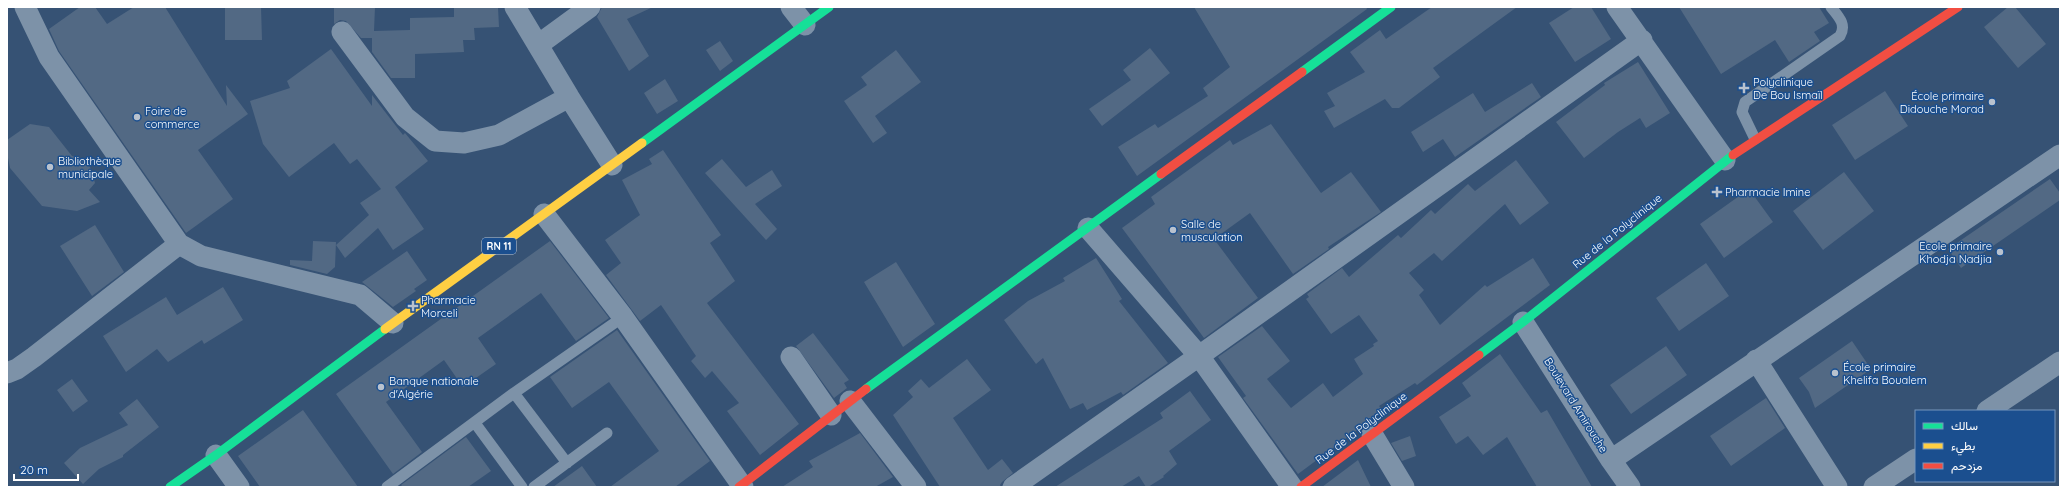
<svg xmlns="http://www.w3.org/2000/svg" width="2067" height="494" viewBox="0 0 2067 494" font-family="Quicksand,Vazirmatn,sans-serif">
  <style>
    .building { fill: #526984 }
    .lines { fill: none; stroke-linecap: round; stroke-linejoin: round }
    .lane { stroke: #7d92a8; stroke-width: 11 }
    .street { stroke: #7d92a8; stroke-width: 21 }
    .fast { stroke: #16e098; stroke-width: 9 }
    .slow { stroke: #ffcf43; stroke-width: 9 }
    .jam { stroke: #f24e42; stroke-width: 9 }
    .poi-dot { fill: #b9c2ce; stroke: #1b4f8f; stroke-width: 1.5 }
    .labels { text-anchor: middle; dominant-baseline: central; stroke-width: 3; stroke-linejoin: round; paint-order: stroke }
    .shield { fill: #1b4f8f; stroke: #bbcadd; stroke-width: 1 }
    .shield-label { font-size: 10px; font-weight: bold; fill: #fff }
    .poi-label { font-size: 11px; fill: #fff; stroke: #1b4f8f; text-anchor: start }
    .street-label { font-size: 11px; fill: #fff; stroke: #1b4f8f }
  </style>
  <rect width="100%" height="100%" fill="#365274"/>
  <path class="building" d="M80,7H95L107,24L134,7H165L227,106L226,85L248,114L198,150L233,199L186,233L59,51L49,29Z
    M225,7H261L262,40H225Z
    M334,7H375L374,31L410,30V18L454,17V7H498L499,27L474,28L475,40H463L464,52L415,54V78H391L372,52V38H361L346,21L340,20L334,24Z
    M602,7H653L627,19L649,56L629,71L597,17Z
    M1194,7H1366L1367,9L1137,176L1118,147L1155,124L1158,128L1208,96L1203,88L1230,67Z
    M1432,7H1517L1433,68L1440,77L1399,108H1392L1385,99L1334,128L1324,111L1335,106L1327,93L1365,72L1350,52L1380,30L1386,39Z
    M1574,7H1591L1611,39L1575,62L1549,23Z
    M1679,7H1819L1829,23L1814,32L1820,41L1789,62L1775,40L1721,74Z
    M2008,7H2015L2046,44L2018,68L1984,27Z
    M720,41L733,61L720,71L706,50Z
    M1150,48L1170,73L1102,126L1089,109L1131,80L1123,70Z
    M331,49L372,106V95L403,135L405,133L428,161L395,187L424,229L393,250L378,228L345,258L336,245L369,215L360,203L381,189L357,159L350,164L334,143L289,177L263,144L250,101L290,88L287,81Z
    M896,50L921,82L875,116L887,133L873,143L844,101L867,85L861,77Z
    M1638,62L1670,113L1646,128L1640,118L1618,132L1584,158L1556,122L1605,85L1604,83Z
    M665,79L678,101L657,114L644,93Z
    M1532,83L1541,97L1455,157L1443,139L1423,152L1411,132L1473,93L1485,112Z
    M1885,91L1908,126L1855,160L1832,125Z
    M30,124L49,127L72,156L80,158L90,167L95,183L89,190L100,202L77,211L42,206L10,168L7,153V140Z
    M1271,124L1321,193L1351,172L1381,212L1328,247L1329,249L1293,274L1250,213L1214,239L1258,298L1204,338L1122,228L1155,204L1151,197L1230,140L1233,145Z
    M663,150L721,235L710,243L735,281L707,303L799,424L760,455L727,411L739,403L712,371L705,378L691,361L696,356L661,305L640,321L606,275L621,263L605,240L640,215L622,180L652,164L649,159Z
    M722,159L746,187L772,170L782,186L755,204L777,229L766,240L705,173Z
    M1516,160L1549,203L1520,225L1505,204L1442,261L1434,253L1409,273L1424,290L1419,295L1440,325L1485,285L1487,287L1533,258L1550,285L1417,385L1415,383L1379,406L1383,411L1298,474L1243,398L1246,396L1218,357L1262,326L1290,361L1267,379L1291,408L1323,383L1333,397L1363,374L1354,359L1374,346L1373,344L1378,341L1359,315L1331,334L1306,299L1309,297L1307,294L1342,268L1349,277L1398,235L1401,238L1431,210L1435,214L1468,184L1475,191Z
    M1844,172L1874,211L1823,250L1793,211Z
    M2050,179L2060,193V200L1961,268L1948,249Z
    M1749,189L1773,222L1724,258L1700,224Z
    M95,225L124,272L92,296L60,246Z
    M313,241L336,242L335,267L327,274L290,265V260L312,261Z
    M550,241L609,318L576,341L541,293L478,338L496,364L463,387L444,360L386,402L422,452L393,474L336,394Z
    M407,251L427,280L414,289L416,291L393,307L362,282Z
    M1096,258L1122,299L1119,301L1168,363L1123,395L1121,392L1087,410L1083,403L1070,409L1043,358L1036,364L1004,320L1028,301L1065,281L1063,278Z
    M896,262L935,324L903,347L864,282Z
    M1706,263L1729,296L1679,331L1656,298Z
    M223,287L243,320L204,344L202,340L168,362L157,349L126,372L103,336L166,297L177,315Z
    M617,330L710,461L675,487H610L659,451L609,382L572,408L550,377Z
    M813,333L849,380L844,383L847,388L834,398L796,346Z
    M1852,341L1871,369L1815,408L1809,392L1799,378Z
    M1666,346L1687,375L1631,414L1610,385Z
    M1500,354L1541,413L1547,410L1592,487H1537L1507,437L1483,455L1468,436L1456,444L1439,417L1471,396L1462,383Z
    M967,359L991,390L953,418L988,470L1002,459L1013,473L1002,482L1000,485L1001,487H940L893,415L913,397L908,391L921,379L929,388Z
    M72,379L88,401L73,412L57,390Z
    M1190,391L1211,420L1169,451L1177,464L1163,476L1164,477L1148,487H1146L1139,476L1121,487H1055L1163,418L1160,413Z
    M1766,398L1785,428L1731,466L1710,436Z
    M137,399L159,427L123,455V457L99,469L83,484L64,463L80,448L128,425L119,413Z
    M303,410L358,487H260L238,456Z
    M860,433L893,477L875,487H782L813,467L809,461Z
    M1410,436L1416,456L1402,461L1391,443Z
    M466,437L491,471L468,487H403L401,485Z
    M1358,460L1371,487H1322Z
    M582,466L597,487H553Z"/>
  <g class="lines">
    <path class="lane" d="M1755,139L1742,112L1745,102L1840,36C1847,24 1838,16 1831,7
      M514,393L567,463
      M475,423L522,487
      M387,487L514,393L623,317
      M534,487L607,433"/>
    <path class="street" d="M25,7L49,57L179,244L201,256L360,295L393,323
      M515,7L569,97L612,165
      M791,7L805,25
      M1617,7L1725,160
      M342,32L405,117L435,141L464,143L499,135L569,97
      M538,45L590,7
      M544,214L623,317L743,487
      M1088,228L1199,356L1292,487
      M1523,322L1611,460L1630,487
      M791,357L831,415
      M1756,360L1837,487
      M7,373L17,369L34,357L179,244
      M850,401L916,487
      M1987,411L2060,362
      M1372,434L1404,487
      M216,455L239,487
      M1611,460L2060,155
      M1013,487L1199,356L1642,40
      M1874,487L1916,459"/>
    <path class="fast" d="M1302,72L1391,7
      M642,143L829,7
      M1479,355L1523,322L1733,155
      M866,389L1161,174
      M170,487L216,455L385,329"/>
    <path class="slow" d="M385,329L642,143"/>
    <path class="jam" d="M1733,155L1958,7
      M1161,174L1302,72
      M739,487L866,389
      M1301,487L1479,355"/>
  </g>
  <g class="poi-dot">
    <path d="M1742 82h4v4h4v4h-4v4h-4v-4h-4v-4h4z"/>
    <circle cx="1992" cy="102" r="4"/>
    <circle cx="137" cy="117" r="4"/>
    <circle cx="50" cy="167" r="4"/>
    <path d="M1715 186h4v4h4v4h-4v4h-4v-4h-4v-4h4z"/>
    <circle cx="1173" cy="230" r="4"/>
    <circle cx="2000" cy="252" r="4"/>
    <path d="M411 300h4v4h4v4h-4v4h-4v-4h-4v-4h4z"/>
    <circle cx="1835" cy="373" r="4"/>
    <circle cx="381" cy="387" r="4"/>
  </g>
  <g class="labels">
    <rect class="shield" x="482" y="238" width="34" height="16" rx="3"/>
    <g class="shield-label">
      <text x="499" y="246">RN 11</text>
    </g>
    <g class="poi-label">
      <text x="1753" y="82">Polyclinique<tspan x="1753" dy="13">De Bou Ismaïl</tspan></text>
      <text x="1984" y="96" text-anchor="end">École primaire<tspan x="1984" dy="13">Didouche Morad</tspan></text>
      <text x="145" y="111">Foire de<tspan x="145" dy="13">commerce</tspan></text>
      <text x="58" y="161">Bibliothèque<tspan x="58" dy="13">municipale</tspan></text>
      <text x="1725" y="192">Pharmacie Imine</text>
      <text x="1181" y="224">Salle de<tspan x="1181" dy="13">musculation</tspan></text>
      <text x="1992" y="246" text-anchor="end">Ecole primaire<tspan x="1992" dy="13">Khodja Nadjia</tspan></text>
      <text x="421" y="300">Pharmacie<tspan x="421" dy="13">Morceli</tspan></text>
      <text x="1843" y="367">École primaire<tspan x="1843" dy="13">Khelifa Boualem</tspan></text>
      <text x="389" y="381">Banque nationale<tspan x="389" dy="13">d'Algérie</tspan></text>
    </g>
    <g class="street-label">
      <text transform="translate(1617 231) rotate(-39)">Rue de la Polyclinique</text>
      <text transform="translate(1576 405) rotate(58)">Boulevard Amirouche</text>
      <text transform="translate(1361 428) rotate(-37)">Rue de la Polyclinique</text>
    </g>
  </g>
  <rect width="2067" height="494" fill="none" stroke="#ffffff" stroke-width="16"/>
  <rect x="1915" y="410" width="140" height="72" fill="#1b4f8f" stroke="#7695bc"/>
  <rect x="1923" y="423" width="20" height="6" fill="#16e098" stroke="#7695bc"/>
  <text x="1951" y="430" font-size="12" fill="#ffffff">سالك</text>
  <rect x="1923" y="443" width="20" height="6" fill="#ffcf43" stroke="#7695bc"/>
  <text x="1951" y="450" font-size="12" fill="#ffffff">بطيء</text>
  <rect x="1923" y="463" width="20" height="6" fill="#f24e42" stroke="#7695bc"/>
  <text x="1951" y="470" font-size="12" fill="#ffffff">مزدحم</text>
  <path d="M14 474v6h64v-6" fill="none" stroke="#ffffff" stroke-width="2"/>
  <text x="20" y="474" font-size="12" fill="#ffffff" stroke="#1b4f8f" stroke-width="3" paint-order="stroke">20 m</text>
</svg>
